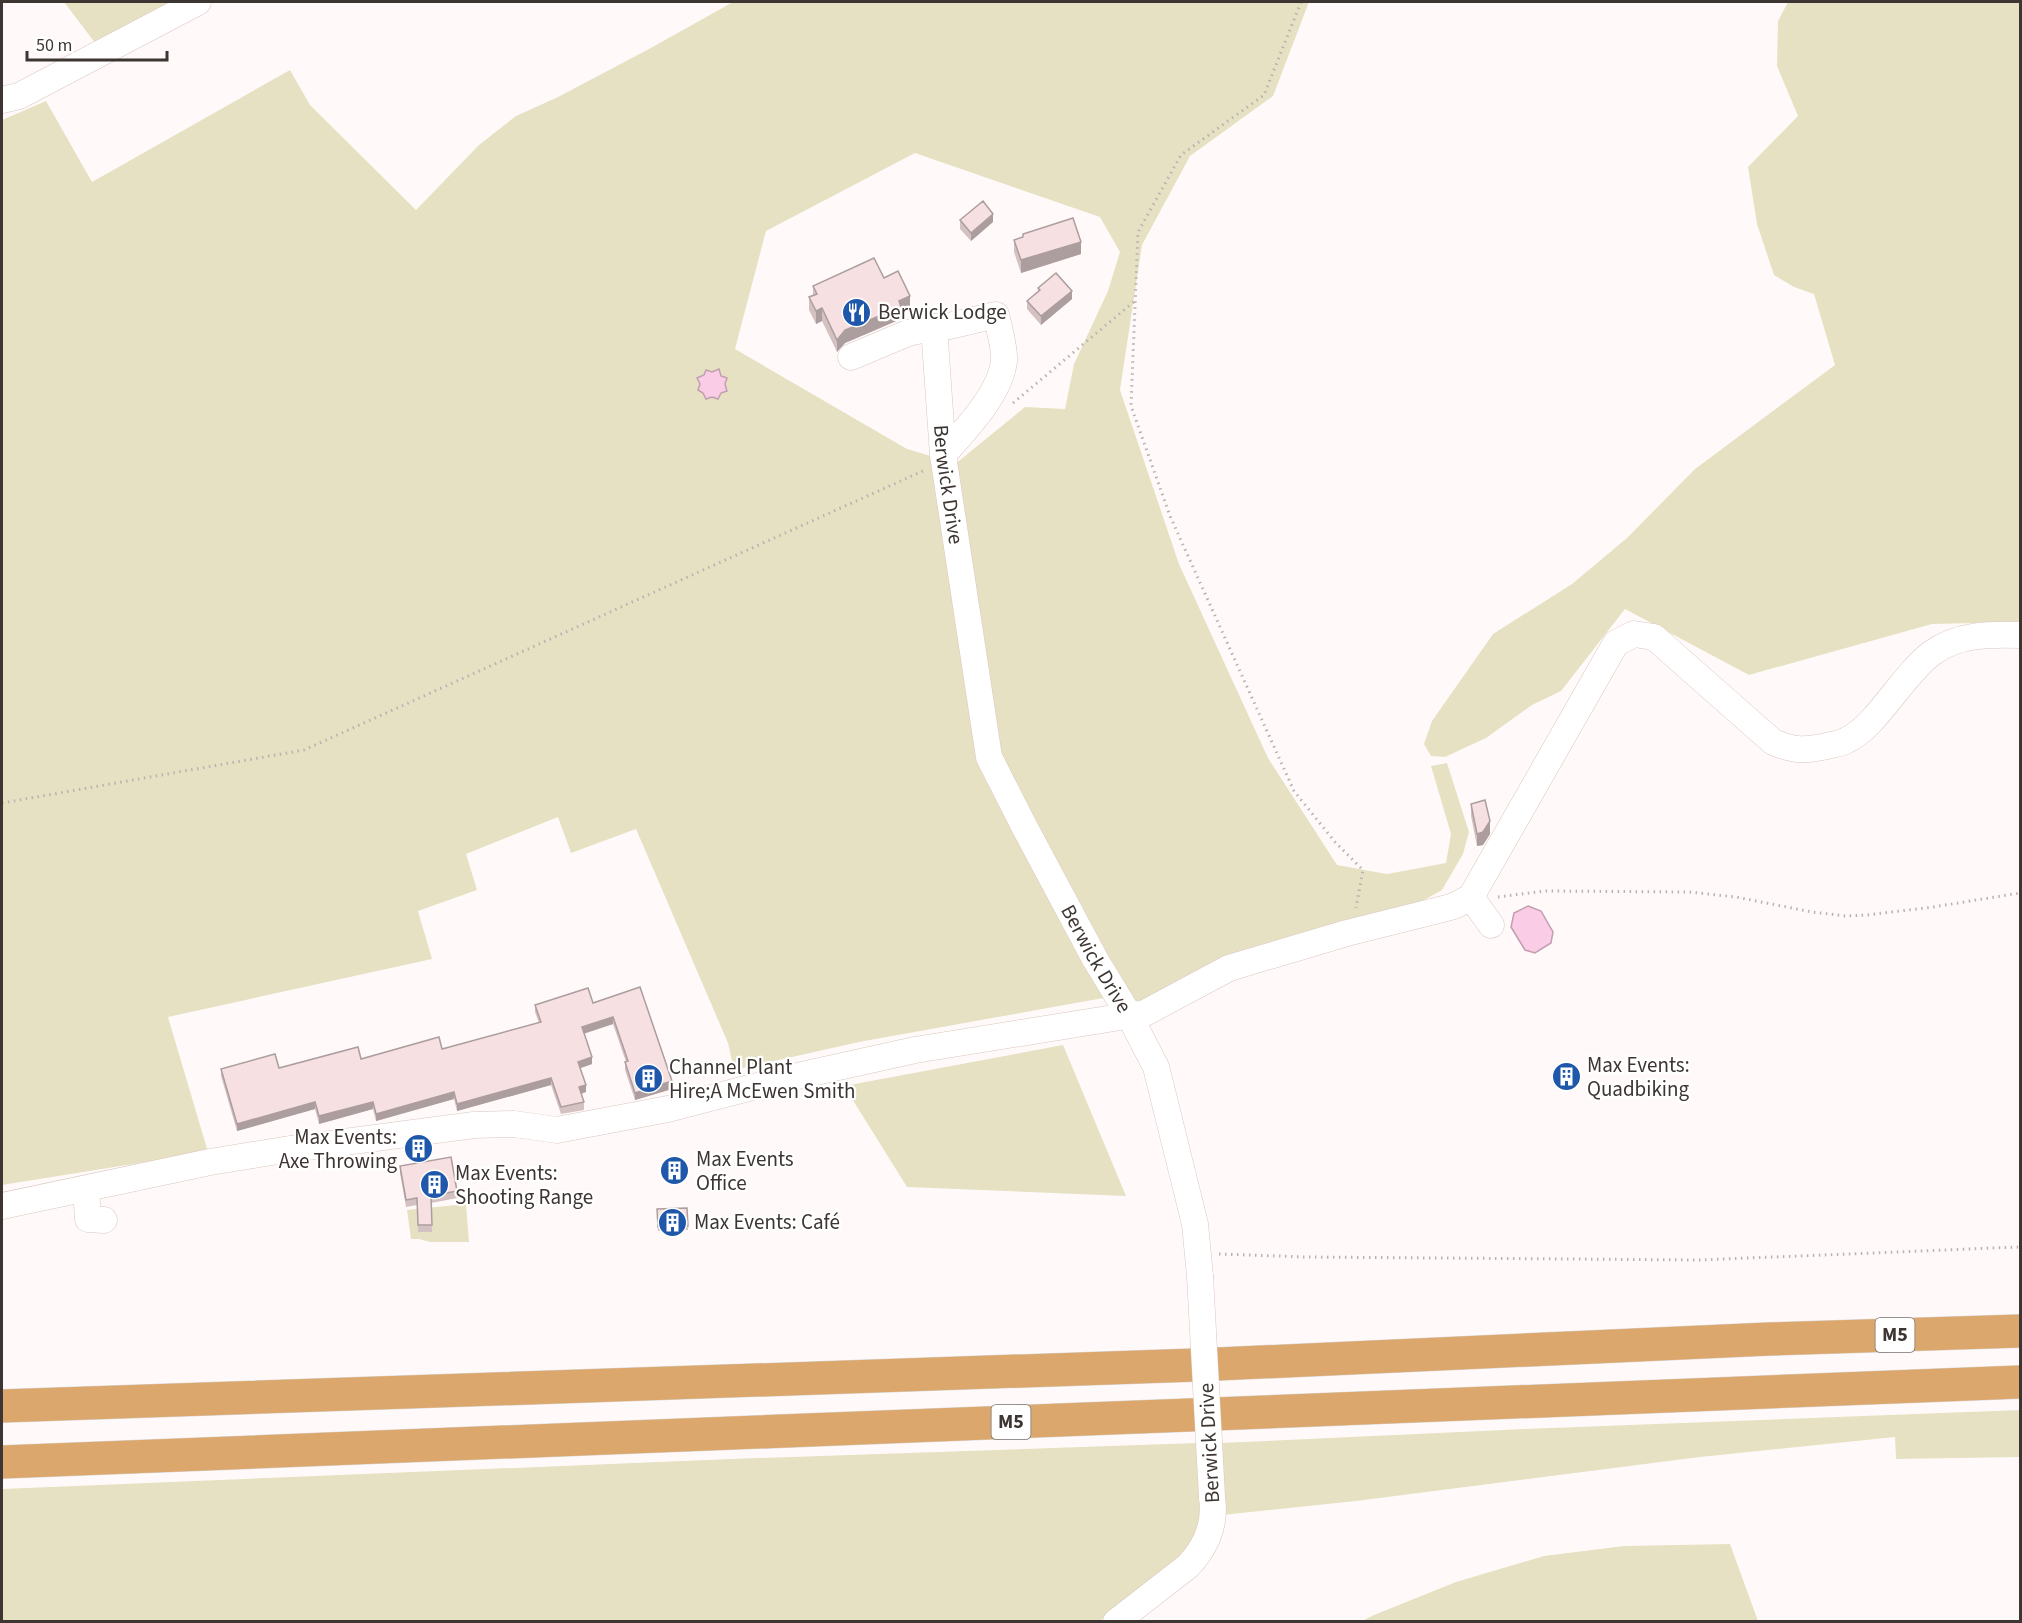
<svg xmlns="http://www.w3.org/2000/svg" width="2022" height="1623" viewBox="0 0 2022 1623" font-family="'Source Sans 3',sans-serif">
  <style>
    .green { fill: #e7e1c3 }
    .water { fill: #facce6; stroke: #c19fb0; stroke-width: 1.5 }
    .lines { fill: none; stroke-linecap: round; stroke-linejoin: round }
    .minor-casing { stroke: #dac6bf; stroke-width: 27 }
    .highway-casing { stroke: #d8d7d6; stroke-width: 34 }
    .path { stroke: #b8b2b1; stroke-width: 3; stroke-dasharray: 1.5 4.5; stroke-linecap: butt }
    .minor { stroke: #fff; stroke-width: 26 }
    .highway { stroke: #dca76c; stroke-width: 33 }
    .minor-bridge-casing { stroke: #dac6bf; stroke-width: 27; stroke-linecap: butt }
    .minor-bridge { stroke: #fff; stroke-width: 26 }
    .wall { fill: #d4c1c2 }
    .shaded-wall { fill: #ac9d9e }
    .building { fill: #f6e0e1; stroke: #ac9d9e; stroke-width: 1.5 }
    .labels { text-anchor: middle; dominant-baseline: central; stroke-width: 4.5; stroke-linejoin: round; paint-order: stroke }
    .shield { fill: #fff; stroke: #777270; stroke-width: 1.5 }
    .shield-label { font-size: 20px; font-weight: bold; fill: #3d3532 }
    .poi-label { font-size: 21px; fill: #3d3532; stroke: #fff; text-anchor: start }
    .street-label { font-size: 21px; fill: #3d3532; stroke: #fff }
  </style>
  <rect width="100%" height="100%" fill="#fffaf9"/>
  <path class="green" d="M64,2H183L99,48Z
    M733,2H1309L1273,96L1190,156L1142,245L1120,390L1179,564L1268,758L1337,865L1387,874L1446,863L1451,834L1431,766L1447,763L1469,832L1463,854L1442,890L1403,912L1227,961L1142,1005L1124,993L1061,879L999,752L974,620L954,465L1025,407L1065,409L1074,364L1108,291L1120,252L1100,217L915,153L766,231L735,349L907,449L934,457L951,548L970,683L985,754L1000,787L1109,997L859,1042L734,1070L728,1043L636,829L571,853L558,817L466,854L477,890L418,911L432,959L168,1017L208,1152L2,1185V120L46,101L92,182L290,70L310,105L416,210L479,145L516,116L558,97L649,49Z
    M1788,2H2020V622L1932,624L1749,675L1625,609L1561,691L1532,705L1486,738L1445,757L1431,756L1424,744L1432,721L1493,634L1572,584L1627,538L1695,469L1835,365L1814,294L1794,287L1774,275L1757,224L1748,167L1798,116L1777,66L1778,21Z
    M1063,1045L1126,1196L907,1187L844,1086Z
    M466,1204L469,1242H430L419,1239H411L407,1210Z
    M2020,1410V1457L1896,1459L1895,1437L1700,1457L1356,1501L1222,1515L1221,1443L1525,1429Z
    M1197,1443L1203,1512L1184,1560L1100,1621L2,1622V1489L730,1459Z
    M1730,1544L1758,1621H1362L1374,1615L1456,1582L1544,1556L1624,1546Z"/>
  <path class="water" d="M719,369L721,376L727,378L725,384L727,391L721,393L718,399L712,397L706,399L703,393L698,390L700,384L697,378L704,375L706,370L712,372Z
    M1528,906L1541,911L1553,932L1551,943L1535,953L1525,950L1511,927L1514,913Z"/>
  <g class="lines">
    <defs>
      <g id="minor">
        <path d="M2,100L19,96L198,2"/>
        <path d="M851,357L908,333L934,327"/>
        <path id="s1" d="M943,455C964,431 1000,395 1004,361C1005,349 999,327 996,315L949,326L934,327L943,455L989,757L1025,828L1095,959L1129,1015L1156,1067L1195,1224L1200,1276"/>
        <path d="M1471,897L1491,925"/>
        <path d="M86,1189L88,1219L104,1220"/>
        <path d="M2,1206L210,1162L284,1150L474,1125L514,1124L557,1130L668,1109L784,1079L915,1050L1145,1013L1229,968L1347,933L1443,909L1454,906L1471,897L1616,643L1634,634L1654,637L1773,742C1795,751 1804,751 1827,746C1833,744 1840,744 1845,741C1876,728 1902,675 1932,653C1958,634 1990,634 2020,635"/>
        <path d="M1116,1622L1188,1566C1207,1546 1216,1524 1212,1497"/>
      </g>
      <path id="highway" d="M2,1406L1196,1365L1769,1339L2020,1331
        M2,1462L2020,1382"/>
    </defs>
    <use href="#minor" class="minor-casing"/>
    <use href="#highway" class="highway-casing"/>
    <path class="path" d="M1301,2L1264,95L1181,155L1138,232L1131,406L1170,516L1294,791L1335,842L1363,870L1356,908
      M1013,403L1136,300
      M2,803L304,750L925,470
      M1498,897L1546,891L1689,892L1736,897L1812,912L1846,916L1867,915L1933,907L2020,893
      M1219,1254L1306,1257L1700,1260L2020,1247"/>
    <use href="#minor" class="minor"/>
    <use href="#highway" class="highway"/>
    <defs>
      <path id="minor-bridge" d="M1200,1276L1212,1497"/>
    </defs>
    <use href="#minor-bridge" class="minor-bridge-casing"/>
    <use href="#minor-bridge" class="minor-bridge"/>
  </g>
  <path class="wall" d="M960,220L993,222L971,241L960,229Z
    M1023,234L1081,254L1021,273L1014,252V240L1023,237Z
    M884,278L910,309L901,313V319L845,343L837,352L822,321L816,324L809,310V297L813,295V286Z
    M1038,288L1072,299L1041,325L1027,309V301L1038,291Z
    M1471,804L1490,834L1483,845L1477,846L1471,816Z
    M640,987L672,1089L635,1100L625,1070V1062H626L613,1024L584,1034L592,1064L580,1068L586,1092L581,1094L584,1102V1110L561,1114L551,1085L457,1111L454,1099L376,1121L373,1109L319,1124L315,1109L237,1131L221,1076V1069L279,1068L442,1049L539,1023L535,1012V1005L593,1003Z
    M400,1166L457,1191V1198L431,1203L432,1232H418L417,1205L406,1207L400,1173Z
    M687,1208L688,1230L658,1231L657,1209Z"/>
  <path class="shaded-wall" d="M993,214V222L971,241V233Z
    M1081,242V254L1021,273V260Z
    M1072,291V299L1041,325V316Z
    M910,296V309L901,313V319L845,343L837,352V340L845,330Z
    M822,308V321L816,324V311Z
    M1490,821V834L1483,845L1477,846V834Z
    M613,1017V1024L582,1034V1027Z
    M592,1057V1064L578,1069V1062Z
    M551,1078V1085L457,1111V1104Z
    M672,1081V1089L635,1100V1093Z
    M586,1085V1092L579,1094V1087Z
    M454,1092V1099L376,1121V1114Z
    M315,1102V1109L237,1131V1124Z
    M373,1102V1109L319,1124V1116Z"/>
  <path class="building" d="M983,201L993,214L971,233L960,220Z
    M1073,218L1081,242L1021,260L1014,240L1023,237V234Z
    M874,258L884,278L898,271L910,296L899,301L901,307L845,330L837,340L822,308L816,311L809,297L817,294L813,286Z
    M1056,273L1072,291L1041,316L1027,301L1040,290L1038,288Z
    M1485,800L1490,821L1483,832L1477,834L1471,804Z
    M640,987L672,1081L635,1093L625,1062L628,1061L613,1017L582,1027L592,1057L578,1062L586,1085L579,1087L584,1102L561,1107L551,1078L457,1104L454,1092L376,1114L373,1102L319,1116L315,1102L237,1124L221,1069L275,1054L279,1068L358,1047L361,1059L439,1037L442,1049L541,1022L535,1005L588,988L593,1003Z
    M451,1157L457,1191L431,1196L432,1225H418L417,1198L406,1200L400,1166Z
    M687,1208L688,1226L658,1227L657,1209Z"/>
  <defs>
    <symbol id="restaurant-disc" viewBox="-11 -11 22 22"><circle r="9.5" fill="#1f58aa" stroke="#fff"/><path d="M-5-6h1v4h1v-4h1v4h1v-4h1v5L-1.5 .5V6h-2V.5L-5-1ZM5-6V6H3V1.5H1.5Q1.5-4 5-6Z" fill="#fff"/></symbol>
    <symbol id="building-disc" viewBox="-11 -11 22 22"><circle r="9.5" fill="#1f58aa" stroke="#fff"/><path d="M-4-6H4V6H1V3H-1V6H-4ZM-2.5-4.3h1.7v1.8h-1.7ZM.8-4.3h1.7v1.8H.8ZM-2.5-1h1.7V.8h-1.7ZM.8-1h1.7V.8H.8Z" fill="#fff"/></symbol>
  </defs>
  <g fill-rule="evenodd">
    <use href="#restaurant-disc" x="840" y="296" width="33" height="33"/>
    <use href="#building-disc" x="1550" y="1060" width="33" height="33"/>
    <use href="#building-disc" x="632" y="1062" width="33" height="33"/>
    <use href="#building-disc" x="402" y="1132" width="33" height="33"/>
    <use href="#building-disc" x="658" y="1154" width="33" height="33"/>
    <use href="#building-disc" x="418" y="1168" width="33" height="33"/>
    <use href="#building-disc" x="656" y="1206" width="33" height="33"/>
  </g>
  <g class="labels">
    <g class="shield">
      <rect x="1875.5" y="1318" width="39" height="34" rx="4.5"/>
      <rect x="991.5" y="1405" width="39" height="34" rx="4.5"/>
    </g>
    <g class="shield-label">
      <text x="1895" y="1335">M5</text>
      <text x="1011" y="1422">M5</text>
    </g>
    <g class="poi-label">
      <text x="878" y="312">Berwick Lodge</text>
      <text x="1587" y="1065">Max Events:<tspan x="1587" dy="24">Quadbiking</tspan></text>
      <text x="669" y="1067">Channel Plant<tspan x="669" dy="24">Hire;A McEwen Smith</tspan></text>
      <text x="397" y="1137" text-anchor="end">Max Events:<tspan x="397" dy="24">Axe Throwing</tspan></text>
      <text x="696" y="1159">Max Events<tspan x="696" dy="24">Office</tspan></text>
      <text x="455" y="1173">Max Events:<tspan x="455" dy="24">Shooting Range</tspan></text>
      <text x="694" y="1222">Max Events: Café</text>
    </g>
    <g class="street-label">
      <text stroke="none"><textPath href="#s1" startOffset="382">Berwick Drive</textPath></text>
      <text stroke="none"><textPath href="#s1" startOffset="886">Berwick Drive</textPath></text>
      <text transform="translate(1209 1443) rotate(-93)">Berwick Drive</text>
    </g>
  </g>
  <rect width="2022" height="1623" fill="none" stroke="#3d3532" stroke-width="6"/>
  <path d="M27 51v9h140v-9" fill="none" stroke="#3d3532" stroke-width="3"/>
  <text x="36" y="51" font-size="18" fill="#3d3532" stroke="#ffffff" stroke-width="4.5" paint-order="stroke">50 m</text>
</svg>
